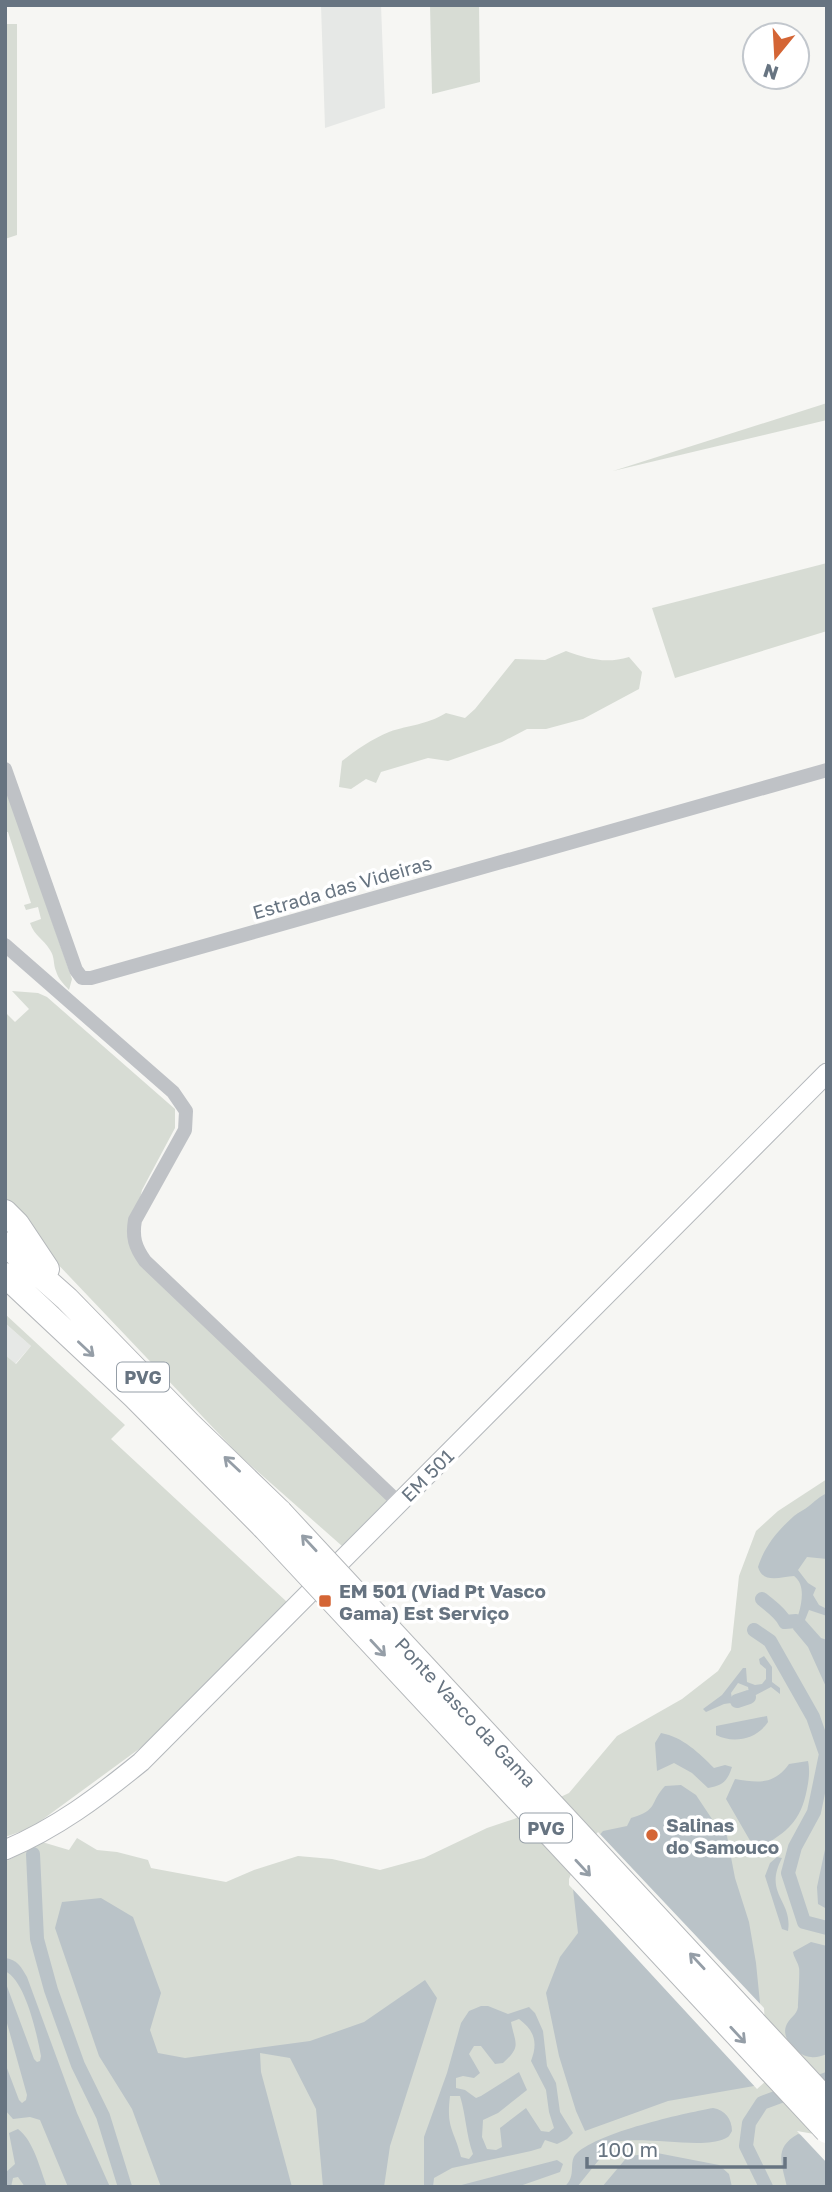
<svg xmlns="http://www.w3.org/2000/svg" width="832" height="2192" viewBox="0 0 832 2192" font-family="'Golos Text',sans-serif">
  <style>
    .built { fill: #e6e8e6 }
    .green { fill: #d7dcd4 }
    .water { fill: #bac3c8; fill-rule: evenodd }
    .pier { fill: #f6f6f3 }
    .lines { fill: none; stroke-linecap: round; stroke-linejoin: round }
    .canal { stroke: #bac3c8; stroke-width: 14 }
    .secondary-casing { stroke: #b4b8bc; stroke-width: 21 }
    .highway-casing { stroke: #b4b7ba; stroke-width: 26 }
    .street { stroke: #bfc2c6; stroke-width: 14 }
    .secondary { stroke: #fff; stroke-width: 19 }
    .highway { stroke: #fff; stroke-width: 24 }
    .highway-bridge-casing { stroke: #b4b7ba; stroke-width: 26; stroke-linecap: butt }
    .highway-bridge { stroke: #fff; stroke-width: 24 }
    .oneway { stroke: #959ea7 }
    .poi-dot { fill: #d46535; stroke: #fff; stroke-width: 2.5 }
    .labels { text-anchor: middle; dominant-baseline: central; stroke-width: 7; stroke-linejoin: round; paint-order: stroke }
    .shield { fill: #fff; stroke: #959ea7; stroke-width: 2 }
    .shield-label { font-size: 18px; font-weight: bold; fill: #677481 }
    .street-label { font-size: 19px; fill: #677481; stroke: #fff }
    .poi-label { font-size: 19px; font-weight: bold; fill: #677481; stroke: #fff; text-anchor: start }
  </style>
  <rect width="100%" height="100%" fill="#f6f6f3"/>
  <path class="built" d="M321,5H381L385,108L325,128Z
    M5,1323L31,1346L15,1364L5,1355Z"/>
  <path class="green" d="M430,5H479L480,82L432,94Z
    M5,24H17V235L5,239Z
    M827,403V420L613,471Z
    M827,563V631L675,678L652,608Z
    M566,651C588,659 606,664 629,657L642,672L639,689L583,719L546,729H527L502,742L448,761L428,758L381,772L376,783L366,779L351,789L339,787L342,761C356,750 372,739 389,732C411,724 424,726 446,713L465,718L475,709L515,659L545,660Z
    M5,786L72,979L69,990C64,984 58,979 56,971C53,964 55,957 50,950C43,938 35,937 30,923L41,919L38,907L26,910L24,905L31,903L8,832H5Z
    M12,991L38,993L47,997L175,1109V1128L142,1190L135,1220L136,1248L399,1503L350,1553L240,1456L51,1257L5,1204V1012L15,1022L29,1009Z
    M5,1314L125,1425L111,1439L287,1602L154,1738L31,1828L5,1837V1355L16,1364L31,1346L5,1323Z
    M827,1479V2187H5V1862L42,1842L69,1850L77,1838L97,1850L117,1852L148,1860L151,1868L226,1882L254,1870L298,1856L332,1859L380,1870L424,1858L487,1828L514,1819L569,1793L617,1736L682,1699L718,1671L731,1650L739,1576L756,1531L778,1511Z"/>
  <path class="water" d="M827,1493V1559L807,1557L798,1570L808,1583L816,1588L813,1595L819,1605L827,1609V1616L809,1610L805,1620L821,1638L827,1640V1689L808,1647L793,1629C799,1615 809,1587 794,1576C780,1577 763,1584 758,1567C764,1547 778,1530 794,1516C799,1512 804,1510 809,1506C815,1501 819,1497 827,1493Z
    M764,1656L772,1667V1682L780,1688V1694L771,1687L750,1698L748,1687L738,1683L731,1693L732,1699L738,1702L724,1704L706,1712L703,1709L722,1695L743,1668H746L747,1682L755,1685L762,1684L766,1679V1669L760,1664L759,1659Z
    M767,1716L768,1722C757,1739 734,1744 716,1735V1726Z
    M661,1733C683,1737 699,1753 714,1768L725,1765L732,1767C727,1782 723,1785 708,1788L692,1773L674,1763L657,1771L655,1743Z
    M808,1761C810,1771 809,1779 807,1789C800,1825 785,1832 756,1851L726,1799L735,1779C758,1783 774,1785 789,1764Z
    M681,1785L696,1795L716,1825L726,1831L735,1878L749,1922L756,1963L760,2003L764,2079L754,2086L668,2101L585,2131L576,2111L559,2056L546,1993L560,1957L578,1933L572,1880L584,1853L603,1831L627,1826L631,1818C659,1810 649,1803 665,1786Z
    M827,1840V1909L818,1904L817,1887Z
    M777,1857L782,1858C763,1894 793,1900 788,1931L782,1929L765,1876L770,1863Z
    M101,1898L133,1917L161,1993L150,2030L158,2053L185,2058L310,2041L364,2022L425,1980L437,1998L390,2146L384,2187H323L316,2109L290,2058L260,2053L261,2072L292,2187H161L132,2109L99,2056L55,1928L62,1902Z
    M811,1942L827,1946V2054C821,2056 816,2058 811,2057C798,2056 781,2039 786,2026C789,2018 797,2015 798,2007C798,2002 800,1971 799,1968C798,1962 794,1958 793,1952Z
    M5,1958C17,1959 22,1968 27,1977L77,2113L110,2187H68L40,2120L30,2117L13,2119L5,2110V2063L19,2100L22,2103L26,2100L27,2095L5,2016V1981L34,2059L37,2062L40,2061L41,2056C37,2035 26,1981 5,1971Z
    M481,2006H488L508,2014L529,2007L535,2013L543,2031L547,2066L556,2083L560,2112L573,2133L567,2139L557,2144L545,2140L541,2148L531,2151L452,2168L434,2178L433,2187H424V2137L447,2073L461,2023L469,2011ZM519,2019C535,2031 538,2043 531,2061L546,2090L549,2112L554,2128L549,2132L541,2131L526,2108L500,2128L502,2147L496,2150L487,2149L482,2137L483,2120L498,2113L527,2090L519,2072L481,2096L476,2098L465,2090L456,2088V2078L463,2076L474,2078L480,2073L469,2054L474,2046H481L495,2064L503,2063C522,2046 515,2044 511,2022ZM450,2096H460C466,2115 466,2135 473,2154L469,2159L461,2157C454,2129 446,2129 450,2096Z
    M713,2108C725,2110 732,2119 732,2131C729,2136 729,2137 724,2139C703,2149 644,2136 616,2142L611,2145L577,2187H564C578,2176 567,2162 577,2153C600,2132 681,2114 713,2108Z
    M827,2128V2187H787C782,2164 773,2148 798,2134L815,2138Z
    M18,2129C34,2141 40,2169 47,2187H25L18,2177L13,2178L11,2187H5V2173L15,2164L9,2133Z
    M657,2153L719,2165L729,2174L732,2187H602L628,2156Z
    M557,2160L563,2164L560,2172L517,2187H454Z"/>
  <path class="pier" d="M598,1832L764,2008L768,2079L757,2089L569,1885V1879L581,1852Z
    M827,2124V2163L797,2131L814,2134Z"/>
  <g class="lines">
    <path class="canal" d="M762,1599C770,1606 780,1612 785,1622L796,1621
      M754,1630L770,1641L813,1717L826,1754L814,1812L795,1847L788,1873L804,1922L827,1928
      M737,1701L749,1697
      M33,1854L37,1939L51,1990L78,2065L103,2116L125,2187
      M766,2187L746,2146L749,2123L762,2103L827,2079"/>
    <defs>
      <path id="secondary" d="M5,1850C57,1828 98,1797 141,1762L827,1073"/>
      <path id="highway" d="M5,1212L17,1224L47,1269
        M5,1244L67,1299L189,1424L280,1512
        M5,1275L135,1397L264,1527"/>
    </defs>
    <use href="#secondary" class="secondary-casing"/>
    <use href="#highway" class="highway-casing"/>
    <path class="street" d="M5,769L76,970L82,978H91L827,770
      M5,945L173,1092L186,1111L185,1130L135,1220C132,1237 135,1247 145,1261L399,1503"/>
    <use href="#secondary" class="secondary"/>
    <use href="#highway" class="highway"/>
    <defs>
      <path id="highway-bridge" d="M280,1512L827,2101
        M264,1527L827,2131"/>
    </defs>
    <use href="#highway-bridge" class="highway-bridge-casing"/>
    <use href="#highway-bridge" class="highway-bridge"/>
  </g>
  <defs><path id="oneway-shaft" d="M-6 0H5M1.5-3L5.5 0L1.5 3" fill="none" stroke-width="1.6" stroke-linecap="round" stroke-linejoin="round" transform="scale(1.75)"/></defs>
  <g class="oneway">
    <use href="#oneway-shaft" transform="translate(86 1349) rotate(43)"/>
    <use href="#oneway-shaft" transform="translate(232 1464) rotate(-137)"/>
    <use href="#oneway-shaft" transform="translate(309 1543) rotate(-133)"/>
    <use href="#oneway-shaft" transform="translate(378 1648) rotate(47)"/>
    <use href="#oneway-shaft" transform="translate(583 1868) rotate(47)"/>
    <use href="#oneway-shaft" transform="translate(697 1961) rotate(-133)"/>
    <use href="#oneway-shaft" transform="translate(738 2035) rotate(47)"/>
  </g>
  <g class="poi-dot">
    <rect x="318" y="1594" width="14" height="14" rx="3.5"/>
    <circle cx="652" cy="1835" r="7"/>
  </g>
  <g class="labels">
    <g class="shield">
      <rect x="117" y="1362.5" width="52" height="29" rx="5"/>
      <rect x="520" y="1813.5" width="52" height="29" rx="5"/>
    </g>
    <g class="shield-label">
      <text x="143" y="1377">PVG</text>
      <text x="546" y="1828">PVG</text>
    </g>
    <g class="street-label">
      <text transform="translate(342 887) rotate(-16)">Estrada das Videiras</text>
      <text transform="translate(427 1475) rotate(-45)">EM 501</text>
      <text transform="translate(466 1712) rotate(47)">Ponte Vasco da Gama</text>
    </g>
    <g class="poi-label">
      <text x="339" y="1590">EM 501 (Viad Pt Vasco<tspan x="339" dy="22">Gama) Est Serviço</tspan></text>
      <text x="666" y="1824">Salinas<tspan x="666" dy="22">do Samouco</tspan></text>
    </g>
  </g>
  <rect width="832" height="2192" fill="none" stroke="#677481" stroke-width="14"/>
  <g transform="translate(776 56) rotate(198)"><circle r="33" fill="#ffffff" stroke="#c2c7cd" stroke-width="2"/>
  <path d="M0-5L12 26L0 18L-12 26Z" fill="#d46535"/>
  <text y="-10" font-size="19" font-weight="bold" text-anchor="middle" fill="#677481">N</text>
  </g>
  <path d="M587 2157v10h198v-10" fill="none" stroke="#677481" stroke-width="3.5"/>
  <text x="598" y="2157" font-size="21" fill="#677481" stroke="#ffffff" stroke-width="5" paint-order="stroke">100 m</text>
</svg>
